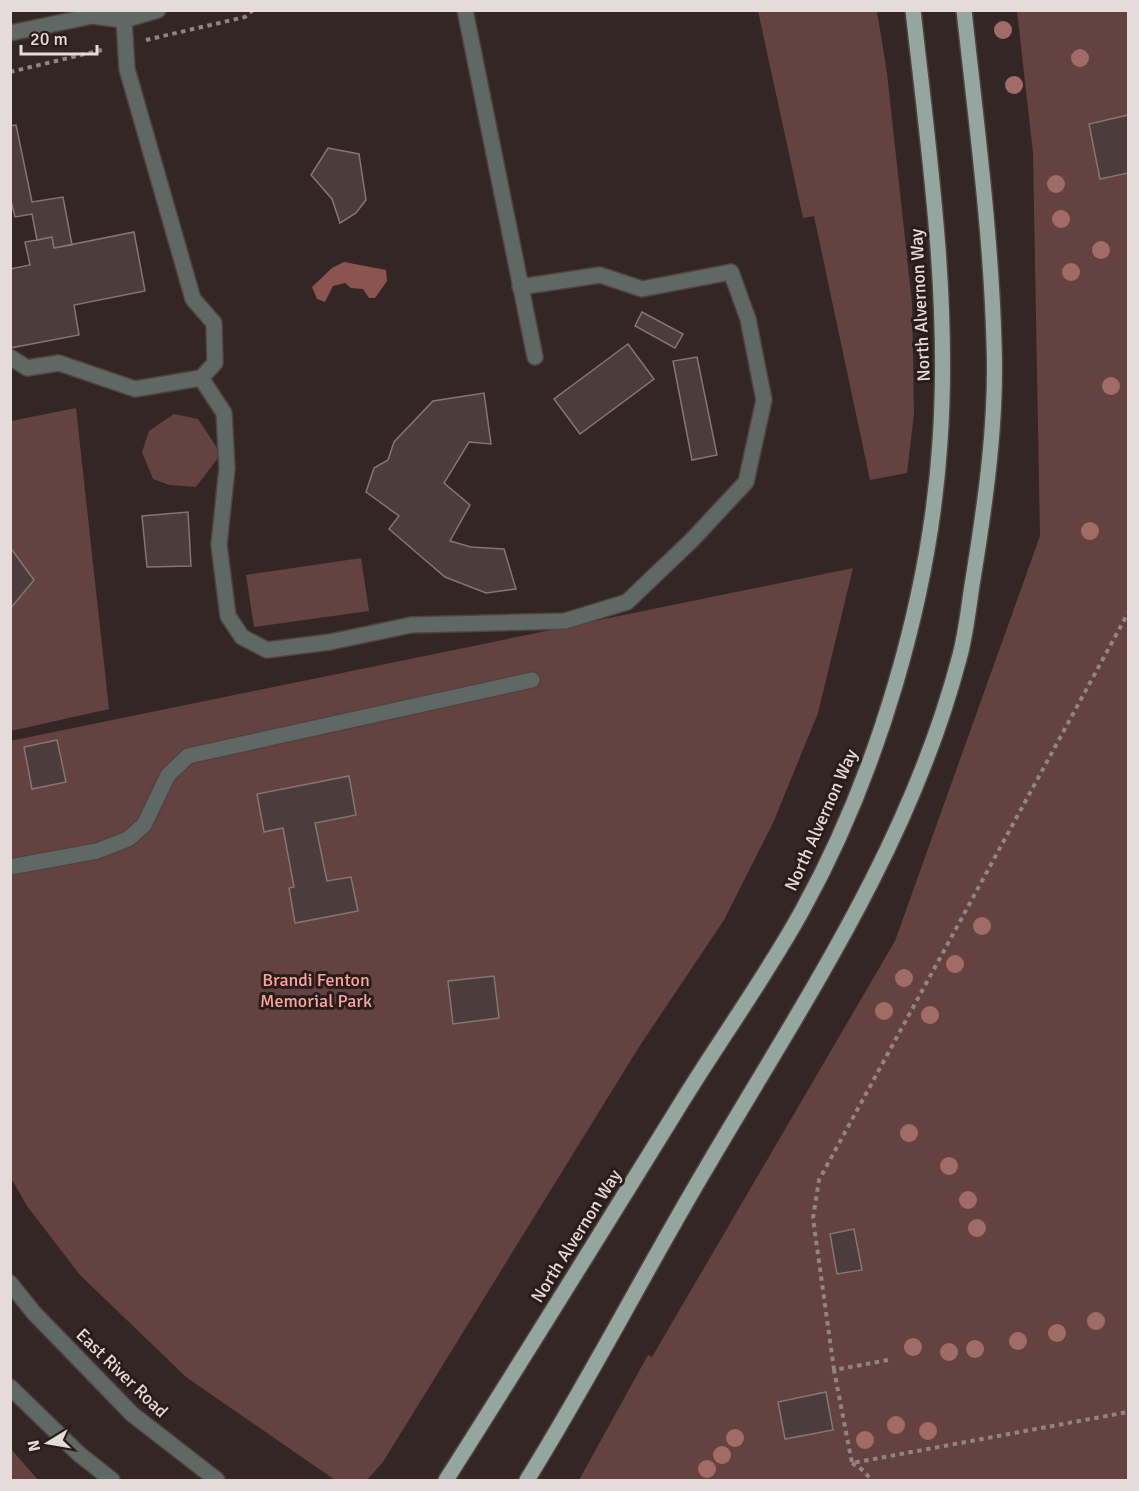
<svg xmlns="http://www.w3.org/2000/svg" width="1139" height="1491" viewBox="0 0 1139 1491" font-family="Signika,sans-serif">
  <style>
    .green { fill: #64423f }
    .water { fill: #8b544f }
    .building { fill: #4c3c3b; stroke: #867573; stroke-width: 1.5 }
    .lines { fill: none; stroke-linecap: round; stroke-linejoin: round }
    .minor-casing { stroke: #504341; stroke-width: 18 }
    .major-casing { stroke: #504341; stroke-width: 18 }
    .path { stroke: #918584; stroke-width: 4; stroke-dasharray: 4.5 4.5; stroke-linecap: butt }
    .minor { stroke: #606866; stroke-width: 15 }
    .major { stroke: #95a5a0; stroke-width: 15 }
    .tree { fill: #a16c67 }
    .labels { text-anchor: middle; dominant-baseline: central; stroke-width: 6; stroke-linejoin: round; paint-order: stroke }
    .street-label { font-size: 18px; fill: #e5dbda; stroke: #2a1c1b }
    .park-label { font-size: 18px; fill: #fba59d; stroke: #2a1c1b }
  </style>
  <rect width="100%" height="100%" fill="#342624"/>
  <path class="green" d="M758,11H877L887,73L912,303L914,414L907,473L870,480L814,216L803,218Z
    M1017,11H1128V1480H579L648,1355L652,1357L895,941L1040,536L1033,153Z
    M76,408L109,709L11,731V421Z
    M174,414L198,419L221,454L196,487L169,485L153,479L142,452L149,431Z
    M361,558L369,611L254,627L246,575Z
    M853,568L818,713L773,823L724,920L639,1047L383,1462L367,1480H335L186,1377L80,1275L27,1206L11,1178L10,741Z
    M11,1449L38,1480H11Z"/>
  <path class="water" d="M344,262L386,270L387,281L375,298H369L363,289L351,288L345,283L333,286L325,302L317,299L312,287L332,268Z"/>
  <path class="building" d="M1128,115V173L1100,179L1089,124Z
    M16,125L32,202L63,197L72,245L54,248L52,237L37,240L32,214L15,217L10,197V126Z
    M328,148L359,154L366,200L356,213L340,223L332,199L311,175Z
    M134,232L145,291L74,305L79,335L10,348V269L30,265L25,242L52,237L54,248Z
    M642,312L683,334L675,348L635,326Z
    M628,344L654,379L580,434L554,399Z
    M697,357L717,455L692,460L673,361Z
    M484,393L491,444L469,442L444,483L470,505L450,541L471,547L504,549L516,589L486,593L445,577L389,529L399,516L366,492L374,468L388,460L394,442L433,401Z
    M188,512L191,566L147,567L142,516Z
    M10,547L34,580L10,609Z
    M57,740L66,782L32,789L24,747Z
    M349,776L356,815L315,823L327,881L351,877L358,911L295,923L289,888L294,887L283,828L264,832L257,794Z
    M494,976L499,1018L453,1024L448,981Z
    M854,1229L862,1270L837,1274L830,1234Z
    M826,1392L833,1430L785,1439L778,1402Z"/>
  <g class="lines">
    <defs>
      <path id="minor" d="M465,10L535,357
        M10,33L92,16L124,20L158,10
        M10,357L27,368L59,363L135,389L201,378L215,363L214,323L193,299L127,69L124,20
        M201,378L224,413L227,468L219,545L228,616L242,637L267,650L330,642L411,625L565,621L627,602L692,540L746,482L764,400L748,319L731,272L642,289L600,275L520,287
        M10,867L97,851L128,839L144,825L168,775L188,756L532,680
        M10,1283L34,1313L132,1414L217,1480
        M10,1387L79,1454L112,1480"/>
      <path id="major" d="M446,1480C523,1359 599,1236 675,1113C716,1045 766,977 803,909C878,773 930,597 940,442C950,298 929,154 913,10
        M527,1480C590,1379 644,1273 705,1170C802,1004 909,848 959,659C967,631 969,601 974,573C986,498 997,420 994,343C991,232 976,121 964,10"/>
    </defs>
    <use href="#minor" class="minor-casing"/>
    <use href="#major" class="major-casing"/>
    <path class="path" d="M146,40L245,17L253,10
      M10,72L106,49
      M888,1360L834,1370L852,1463L1128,1412
      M834,1370L813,1218L819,1180L1128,613
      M852,1463L864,1471L871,1480"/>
    <use href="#minor" class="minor"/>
    <use href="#major" class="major"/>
  </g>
  <g class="tree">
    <circle cx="1003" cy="30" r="9"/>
    <circle cx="1080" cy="58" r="9"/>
    <circle cx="1014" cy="85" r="9"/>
    <circle cx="1056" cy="184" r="9"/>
    <circle cx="1061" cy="219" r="9"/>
    <circle cx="1101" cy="250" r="9"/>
    <circle cx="1071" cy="272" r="9"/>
    <circle cx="1111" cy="386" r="9"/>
    <circle cx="1090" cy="531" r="9"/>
    <circle cx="982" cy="926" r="9"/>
    <circle cx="955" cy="964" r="9"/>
    <circle cx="904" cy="978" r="9"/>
    <circle cx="884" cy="1011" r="9"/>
    <circle cx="930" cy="1015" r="9"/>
    <circle cx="909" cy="1133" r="9"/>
    <circle cx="949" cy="1166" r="9"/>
    <circle cx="968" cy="1200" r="9"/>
    <circle cx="977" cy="1228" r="9"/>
    <circle cx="1096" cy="1321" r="9"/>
    <circle cx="1057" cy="1333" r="9"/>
    <circle cx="1018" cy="1341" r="9"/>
    <circle cx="913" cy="1347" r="9"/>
    <circle cx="975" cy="1349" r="9"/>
    <circle cx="949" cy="1352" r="9"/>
    <circle cx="896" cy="1425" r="9"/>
    <circle cx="928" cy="1431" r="9"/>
    <circle cx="735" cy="1438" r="9"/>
    <circle cx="865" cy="1440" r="9"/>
    <circle cx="722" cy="1455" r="9"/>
    <circle cx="707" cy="1469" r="9"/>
  </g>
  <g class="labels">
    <g class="street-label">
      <text transform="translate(920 305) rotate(-93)">North Alvernon Way</text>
      <text transform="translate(821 820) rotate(-66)">North Alvernon Way</text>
      <text transform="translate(576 1236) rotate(-58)">North Alvernon Way</text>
      <text transform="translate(122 1373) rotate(44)">East River Road</text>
    </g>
    <g class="park-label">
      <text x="316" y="980">Brandi Fenton<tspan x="316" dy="21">Memorial Park</tspan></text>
    </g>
  </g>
  <rect width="1139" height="1491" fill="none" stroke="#e5dbda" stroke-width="24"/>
  <g transform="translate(48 1443) rotate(259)" stroke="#2a1c1b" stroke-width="4.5" paint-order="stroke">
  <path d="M0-4.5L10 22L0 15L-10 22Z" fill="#e5dbda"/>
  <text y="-9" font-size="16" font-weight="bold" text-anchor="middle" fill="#e5dbda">N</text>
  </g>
  <path d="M21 45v9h76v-9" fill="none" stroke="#e5dbda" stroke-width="3"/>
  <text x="30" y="45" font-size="18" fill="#e5dbda" stroke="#2a1c1b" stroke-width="4.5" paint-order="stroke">20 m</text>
</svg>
